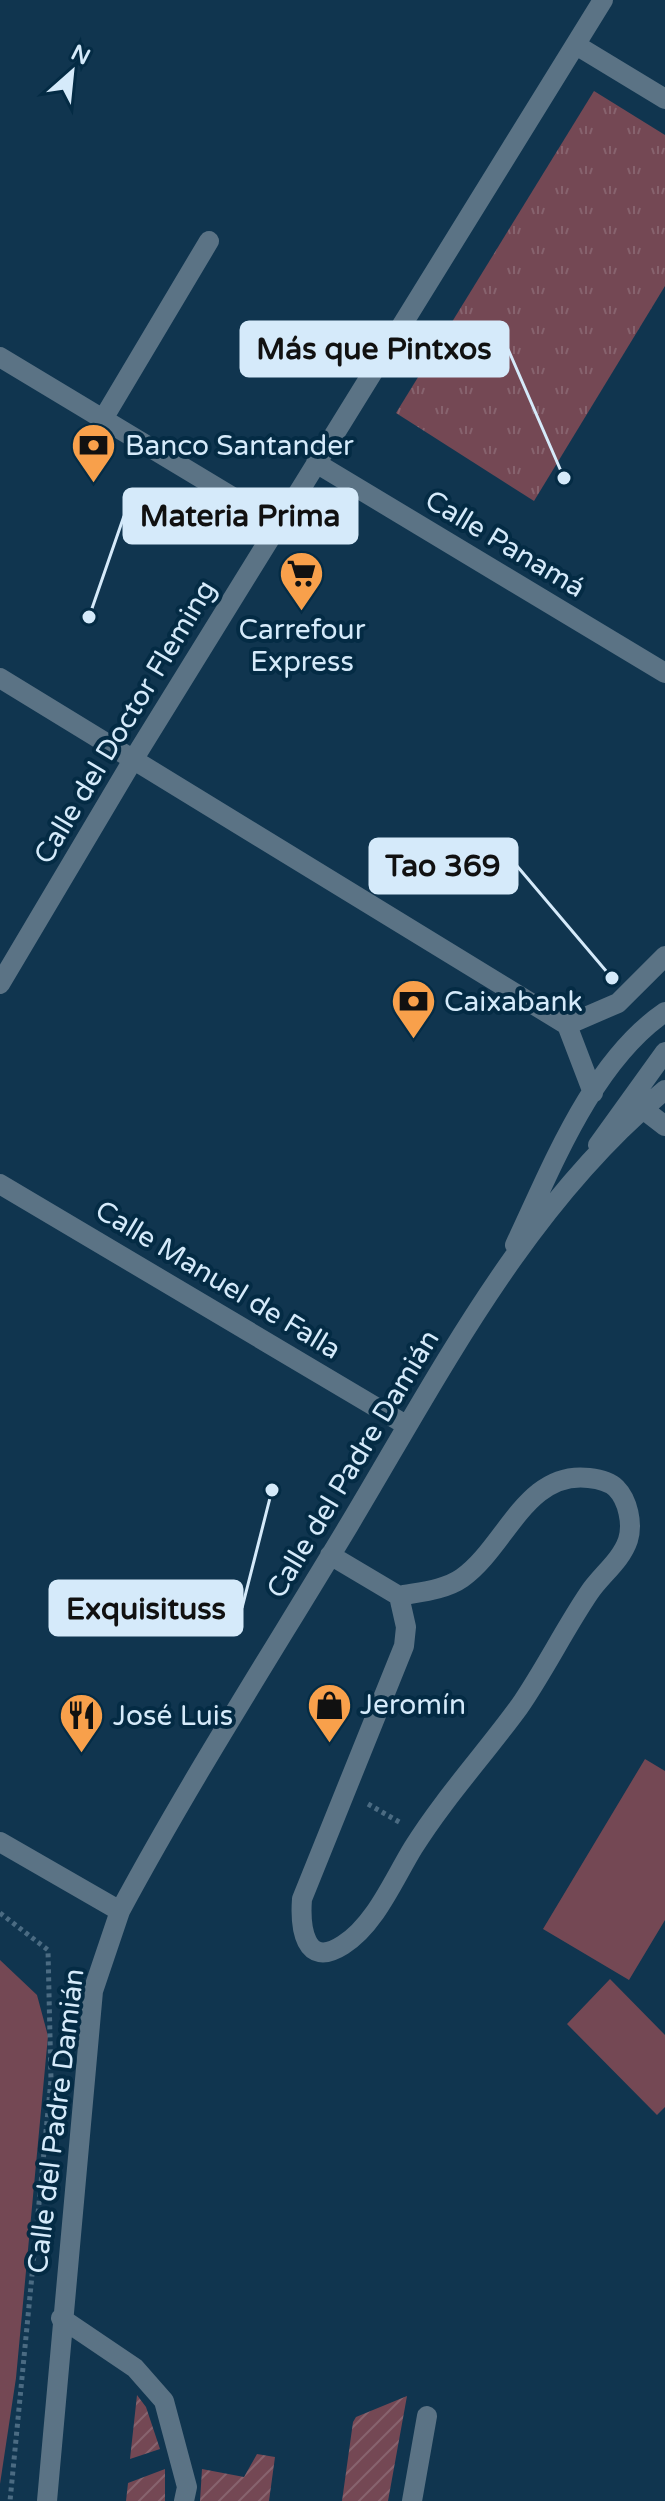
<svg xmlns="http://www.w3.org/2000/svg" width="665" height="2501" viewBox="0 0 665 2501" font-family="'Varela Round',sans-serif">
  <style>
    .park { fill: url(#park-tufts) }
    .garden { fill: url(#garden-furrows) }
    .pitch { fill: #744854 }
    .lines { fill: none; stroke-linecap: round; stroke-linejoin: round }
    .path { stroke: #4b6b82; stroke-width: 5; stroke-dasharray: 4 4; stroke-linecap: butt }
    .minor { stroke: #5b7385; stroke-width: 20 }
    .labels { text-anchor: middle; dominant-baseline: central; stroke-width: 8; stroke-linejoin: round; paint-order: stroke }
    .poi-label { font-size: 28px; fill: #d5eafa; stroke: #042b44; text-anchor: start }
    .street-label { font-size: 28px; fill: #d5eafa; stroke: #042b44 }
    .leader { fill: none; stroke: #d5eafa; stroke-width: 3 }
    .callout-dot { fill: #d5eafa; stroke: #042b44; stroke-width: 3 }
    .callout { fill: #d5eafa; stroke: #d5eafa; stroke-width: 3 }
    .callout-label { font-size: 30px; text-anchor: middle; font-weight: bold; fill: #111 }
  </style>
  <defs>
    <pattern id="park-tufts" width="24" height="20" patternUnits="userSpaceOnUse" patternTransform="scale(2)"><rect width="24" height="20" fill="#744854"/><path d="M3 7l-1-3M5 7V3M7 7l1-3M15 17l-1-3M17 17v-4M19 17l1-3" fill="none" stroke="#87636e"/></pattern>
    <pattern id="garden-furrows" width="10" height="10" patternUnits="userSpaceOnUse" patternTransform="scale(2)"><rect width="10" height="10" fill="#744854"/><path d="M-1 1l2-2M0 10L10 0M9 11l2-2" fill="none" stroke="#87636e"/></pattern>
  </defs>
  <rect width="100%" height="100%" fill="#10354f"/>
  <path class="park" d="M594,91L665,135V286L534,501L396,413Z"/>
  <path class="garden" d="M137,2395L146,2407L160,2449L130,2459Z
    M407,2396L388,2501H342L353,2422L356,2417Z
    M257,2454L275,2457L269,2501H200L202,2469L244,2477Z
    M165,2469V2501H126L128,2483Z"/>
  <path class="pitch" d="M645,1759L665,1771V1920L629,1980L543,1929Z
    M0,1960L37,1995L48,2036L16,2378L0,2484Z
    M610,1979L665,2035V2107L657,2115L567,2024Z"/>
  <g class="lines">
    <path class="path" d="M368,1804L401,1823
      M0,1913L48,1950L51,2080L10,2501"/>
    <path class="minor" d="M576,45L665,99
      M0,357L279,525
      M103,419L209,241
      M316,463L665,673
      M0,678L567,1025L593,1093
      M0,984L133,760L603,0
      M567,1025L618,1003L665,956
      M643,1109L665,1126
      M598,1145L665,1052
      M0,1184L406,1425
      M515,1245C552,1167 592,1062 665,1012
      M330,1555L399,1596C419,1592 445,1590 462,1578C506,1547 526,1470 589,1478C598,1479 609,1481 616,1488C628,1500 633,1524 628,1540C621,1561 601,1575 589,1593C564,1630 544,1671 519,1707C484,1755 445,1797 413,1848C394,1879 375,1925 343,1945C304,1970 300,1926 302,1899L404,1646L406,1627L399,1596
      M0,1842L120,1911
      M61,2318L135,2368L164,2401L187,2487L184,2501
      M47,2501L93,1991L120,1911C191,1779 272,1653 349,1525C440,1373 526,1204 665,1090
      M412,2501L427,2416"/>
  </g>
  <defs>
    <symbol id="bank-pin" viewBox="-11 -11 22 30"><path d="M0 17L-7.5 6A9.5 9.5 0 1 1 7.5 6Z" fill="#f8a04b" stroke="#042b44"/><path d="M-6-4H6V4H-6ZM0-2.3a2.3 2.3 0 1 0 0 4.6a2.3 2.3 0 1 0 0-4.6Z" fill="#111"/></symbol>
    <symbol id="supermarket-pin" viewBox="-11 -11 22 30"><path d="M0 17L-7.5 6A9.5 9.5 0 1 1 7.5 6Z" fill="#f8a04b" stroke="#042b44"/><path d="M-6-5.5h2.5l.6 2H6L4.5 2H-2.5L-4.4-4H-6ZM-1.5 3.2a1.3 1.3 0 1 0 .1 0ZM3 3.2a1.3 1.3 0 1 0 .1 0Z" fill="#111"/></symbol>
    <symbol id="shop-pin" viewBox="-11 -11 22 30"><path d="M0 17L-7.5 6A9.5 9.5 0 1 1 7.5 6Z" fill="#f8a04b" stroke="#042b44"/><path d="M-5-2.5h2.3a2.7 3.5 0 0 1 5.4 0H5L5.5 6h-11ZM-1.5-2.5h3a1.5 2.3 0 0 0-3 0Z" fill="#111"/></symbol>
    <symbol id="restaurant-pin" viewBox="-11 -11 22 30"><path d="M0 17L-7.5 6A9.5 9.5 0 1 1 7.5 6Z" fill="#f8a04b" stroke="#042b44"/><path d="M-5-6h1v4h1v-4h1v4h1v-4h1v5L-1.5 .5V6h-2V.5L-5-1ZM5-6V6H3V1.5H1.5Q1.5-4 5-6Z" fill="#111"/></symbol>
  </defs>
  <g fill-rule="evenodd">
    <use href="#bank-pin" x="68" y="420" width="51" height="69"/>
    <use href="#supermarket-pin" x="276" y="548" width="51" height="69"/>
    <use href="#bank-pin" x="388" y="976" width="51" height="69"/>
    <use href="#shop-pin" x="304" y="1680" width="51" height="69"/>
    <use href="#restaurant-pin" x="56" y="1690" width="51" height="69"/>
  </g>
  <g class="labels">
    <g class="poi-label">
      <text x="125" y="446">Banco Santander</text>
      <text x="302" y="630" text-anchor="middle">Carrefour<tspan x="302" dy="32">Express</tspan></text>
      <text x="444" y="1002">Caixabank</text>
      <text x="360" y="1705">Jeromín</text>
      <text x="113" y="1716">José Luis</text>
    </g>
    <g class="street-label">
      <text transform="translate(505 544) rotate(31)">Calle Panamá</text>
      <text transform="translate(125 722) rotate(-59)">Calle del Doctor Fleming</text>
      <text transform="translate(218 1280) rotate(31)">Calle Manuel de Falla</text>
      <text transform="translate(353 1464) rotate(-59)">Calle del Padre Damián</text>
      <text transform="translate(56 2121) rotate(-83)">Calle del Padre Damián</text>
    </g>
  </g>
  <path class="leader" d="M564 478L508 349M89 617L124 516M612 978L517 866M272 1490L242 1608"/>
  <g class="callout-dot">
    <circle cx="564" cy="478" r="8"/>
    <circle cx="89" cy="617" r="8"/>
    <circle cx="612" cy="978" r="8"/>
    <circle cx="272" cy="1490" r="8"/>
  </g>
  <g class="callout">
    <rect x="241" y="322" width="267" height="54" rx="8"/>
    <rect x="124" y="489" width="233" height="54" rx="8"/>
    <rect x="370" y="839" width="147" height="54" rx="8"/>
    <rect x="50" y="1581" width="192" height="54" rx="8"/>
  </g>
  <g class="callout-label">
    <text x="374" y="359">Más que Pintxos</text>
    <text x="240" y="526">Materia Prima</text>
    <text x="443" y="876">Tao 369</text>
    <text x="146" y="1619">Exquisituss</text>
  </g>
  <g transform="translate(72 72) rotate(27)" stroke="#042b44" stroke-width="6" paint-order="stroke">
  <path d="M0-6L14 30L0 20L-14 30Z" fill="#d5eafa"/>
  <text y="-12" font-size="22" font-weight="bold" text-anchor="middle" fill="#d5eafa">N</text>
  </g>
</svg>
